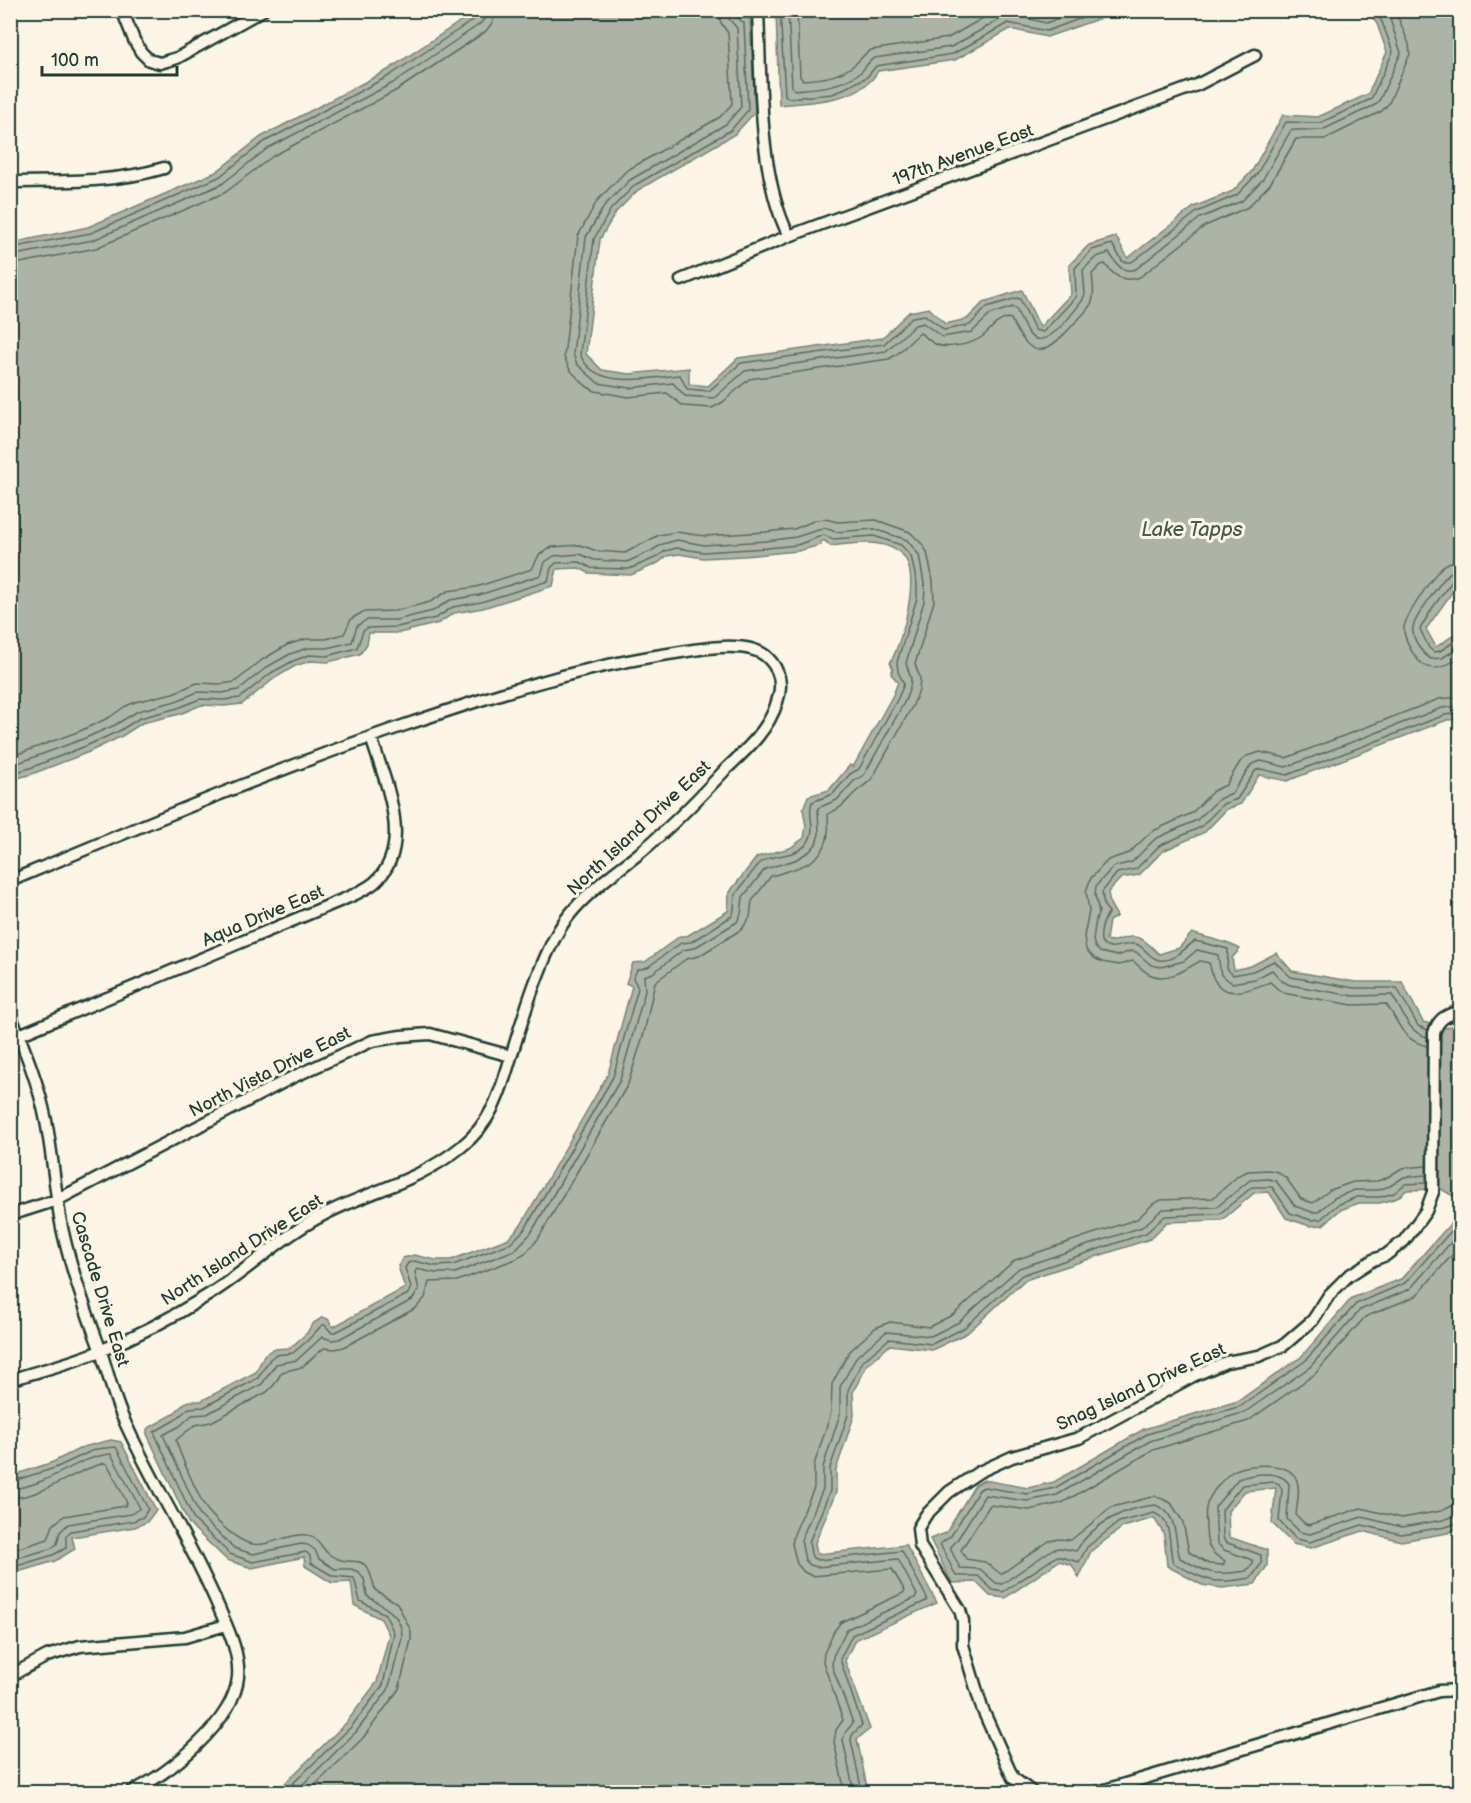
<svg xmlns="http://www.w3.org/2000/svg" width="1471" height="1803" viewBox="0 0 1471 1803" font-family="'Balsamiq Sans',sans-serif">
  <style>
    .water { fill: #aeb3a7; stroke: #758479; stroke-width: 1.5 }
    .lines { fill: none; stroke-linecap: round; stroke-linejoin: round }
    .shore { stroke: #586c62; stroke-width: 1.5 }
    .minor-casing { stroke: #1f3d34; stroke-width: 15 }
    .minor { stroke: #fcf5e5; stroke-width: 10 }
    .labels { text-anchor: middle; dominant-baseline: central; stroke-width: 6; stroke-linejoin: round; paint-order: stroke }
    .street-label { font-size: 18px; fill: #1f3d34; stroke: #fcf5e5 }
    .water-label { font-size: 20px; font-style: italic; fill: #435a51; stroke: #fcf5e5 }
  </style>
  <rect width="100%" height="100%" fill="#fcf5e5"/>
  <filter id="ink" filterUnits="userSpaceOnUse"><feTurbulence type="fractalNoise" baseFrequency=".0167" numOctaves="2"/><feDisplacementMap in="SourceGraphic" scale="12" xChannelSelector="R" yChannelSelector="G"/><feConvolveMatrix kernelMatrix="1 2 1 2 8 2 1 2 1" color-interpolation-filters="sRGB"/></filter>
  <g filter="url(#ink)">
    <path class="water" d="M776,10H1121V11L1047,37L1010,29L955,60L878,71C861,102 810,102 779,105Z
      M476,11H737L750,19L755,112L735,134L638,190L616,212L600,239L586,354L602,370L629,374L689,368V384L708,386L738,358L882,338L909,312L929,308L945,324L967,319L984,302L1022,290L1040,327L1071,294L1069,265L1089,245L1116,237L1128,258L1194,207L1233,191L1252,171L1283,115L1318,117L1368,94L1387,52L1377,24L1368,11H1460V573L1458,584L1426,629L1436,647L1460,631V719L1447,720L1287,781L1259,775L1241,804L1227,809L1205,832L1163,851L1139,875L1121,878L1108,892L1110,904L1117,916L1109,921L1106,940C1119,943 1119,938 1130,937C1142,935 1151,947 1159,954L1179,948L1192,933C1208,939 1225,940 1240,949L1232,958L1234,970L1251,966L1276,953L1292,971L1355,982H1402L1423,1022L1446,1028L1460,1021V1200L1441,1189L1407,1190L1397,1198L1380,1203H1359L1340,1210L1323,1225L1310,1226L1286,1218L1269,1192L1254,1193L1222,1220L1167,1222L1150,1239L1025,1280L967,1333L932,1350L890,1345L867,1365L853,1392L854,1416L836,1470V1492L815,1543L817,1554L906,1545L937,1603L855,1640L845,1661L870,1729L857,1739L868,1792H276L346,1723L377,1682L389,1635L381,1619L354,1605L351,1582L332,1583L305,1566L304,1557L252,1568L227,1560L189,1524L147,1434V1429L172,1415L185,1403L190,1401H201L256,1372L264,1355L273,1349L290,1348L307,1333L312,1324L323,1317L328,1319L333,1327L405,1288L398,1266L403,1258L414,1255L436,1260H451L509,1238L521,1225L608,1074L632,986L626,983L633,963L645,962L680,936H687L728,911L729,894L732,889L757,857L790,848L804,838L806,826L803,809L808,796L829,790L850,765L853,767L893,695L898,682L891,674L893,668L890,663C902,642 925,567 898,551C877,538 852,544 830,546L825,541H821V545L798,551L744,556L703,558L679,554L667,556L658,563L631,575L589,573L579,568L557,569L553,586L483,608L454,613L439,623L399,633H369L367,644L360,654L328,662L310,661L295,666L275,678L242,704L224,706L201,705L180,714L142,723L122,736L89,752L32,774L11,780V243L88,227L216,172L261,137L386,71Z
      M1460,1213V1527L1448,1533L1401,1541L1363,1531L1311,1548L1293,1544L1272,1523L1276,1488L1245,1491L1228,1511L1229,1537L1267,1550V1566L1255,1584L1222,1588L1202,1585L1167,1566L1164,1534L1154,1518L1123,1527L1091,1551L1079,1578L1072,1565L1059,1561L1005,1598L990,1596L976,1582L952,1583L930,1539L946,1533L975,1485L984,1480L1028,1488L1054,1482L1144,1429L1238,1401L1301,1357L1352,1298L1401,1279Z
      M111,1440L121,1442L156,1510L147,1522L135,1527L72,1537L75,1549L55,1561L11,1574V1476L53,1462L83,1447Z"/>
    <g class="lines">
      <path class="shore" d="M718,10L721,23L728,33L732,104L720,117L626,171L597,201L578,236L564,357L570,370L586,386L595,391L628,397L667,393L683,406L712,408L723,402L749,379L889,359L897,354L920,333C926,336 930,342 935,344C947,350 972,344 982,337C993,328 994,322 1008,318L1011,319C1030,359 1043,358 1071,327C1078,319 1088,311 1092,302C1095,293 1093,283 1092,274L1101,265L1105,264C1114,277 1125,283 1140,277L1205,226L1248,207L1270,184L1296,139H1325L1382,111L1389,103L1410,54L1409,44L1395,10
        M727,10L729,19L737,28L741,107L726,124L630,180L605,205L586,237L573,354L577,364L598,383L629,388L673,383L685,396L714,398L745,371L886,351L915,325L923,323L942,337L972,332L991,314L1013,307L1016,309C1020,317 1023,327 1029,334C1044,354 1073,313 1082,301L1085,294L1083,270L1096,257L1109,253C1117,263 1120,274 1136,269L1200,218L1242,201L1263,179L1291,130H1322L1375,105L1380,99L1401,53L1390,19L1384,10
        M735,10L736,17L744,23L748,110L731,130L635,185L611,209L594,239L580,354C594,391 650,378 680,375L687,389L709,391L741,363L884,344L912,317L925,315L944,330L970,325L987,307L1017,298L1020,299L1035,330L1043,332L1076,297L1075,268L1092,250L1112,244L1123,262H1132L1197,212L1237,195L1257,174L1286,122L1320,123L1371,99L1393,52L1382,22L1375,10
        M780,10L785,95L788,98L833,94L867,77L876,66L953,54L1008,23L1047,31L1103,10
        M788,10L792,87L795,90C818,88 841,87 861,72C866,68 867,62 874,58L951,47L1006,16L1013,15L1046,23L1081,10
        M797,10L800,77L803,80C821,79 839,77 854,65C861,60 863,54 871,50L948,38L997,10
        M10,248L91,233L219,177L264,142L389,76L476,18L479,10
        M10,256L93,240L222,184L268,148L393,83L480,24L485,18L486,10
        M10,265L96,248L226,192L273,156L397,90L485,32L493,22L495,10
        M1460,561C1454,561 1448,562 1443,566C1435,573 1404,618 1404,628C1403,636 1408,643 1411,650C1425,675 1440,671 1460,657
        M1460,570C1456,570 1455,569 1451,572C1445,575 1414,619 1413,627C1411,637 1422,654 1431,659L1442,658L1460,647
        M1460,577L1453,580L1433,607L1420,629L1429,648L1434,652L1440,651L1460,638
        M10,757L80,731L110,717L124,707L135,702L173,693L197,683L221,684L235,682L262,660L287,645L306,639H326L344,634L351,619L363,612L395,611L430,602L448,591L476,587L532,569L539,555L552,547L580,545L597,551L625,553L659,535L676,532L705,536L765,532L794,529L816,520L825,519L838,522L876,520L910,532L923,545L927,552L933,581L934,601L915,664L920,678L919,690L913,705L873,777C869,783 864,785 858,790C844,802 847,805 828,814C828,820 829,827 828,833C825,864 795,869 771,876L752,901L750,917L742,929L699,956L686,959L655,982L644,1033L628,1084L538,1239L525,1254L516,1259L457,1281L429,1282L425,1298L416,1308L344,1347L335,1349L324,1348L302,1367L282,1372L274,1385L267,1392L211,1422L195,1425L176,1440C178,1450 201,1503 208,1511C217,1522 238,1542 252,1544C270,1547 288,1533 306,1535C320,1537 321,1549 330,1555C354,1571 365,1545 375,1590L397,1603L411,1631V1640L399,1689L363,1738L308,1792
        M10,766L83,739L115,725L138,711L176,701L198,692L222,693L238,690L267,667L290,654L308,648H327L352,642L357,626L366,620H396L433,611L450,600L479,595L541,575L545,562L554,556L580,554L594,560L627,562L651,551L663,544L677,540L704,545L766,541L796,537L825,528L836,532L874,529L907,540L919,555L925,589L924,601L906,663L911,679L910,687L905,701L864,775L854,781L837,800L818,808L819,834L816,844L810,851L795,860L765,869L743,897L741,914L737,922L694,948L683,950L653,973L644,976L645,991L620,1080L531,1233L515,1250L455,1273H435L417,1269L415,1272L419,1290L412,1300L339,1339L332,1340L322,1337L297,1360L276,1364L262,1384L207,1414L192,1415L180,1426L163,1435L200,1516L234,1548L253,1554L301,1544L308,1545L315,1550L319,1559L335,1569H351L359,1572L364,1579L367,1596C384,1607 403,1614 402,1638L388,1690L356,1732L295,1792
        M10,774L30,768L86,746L119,731L140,718L178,708L200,699L223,700L240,698L271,673L293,661L309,655L327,656L357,648L363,631L367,628L397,627L436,618L453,607L481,602L548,581L551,568L556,563L580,562L591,568L629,569L655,558L665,551L677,548L703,552L767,548L797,545L824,535L833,539L874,536L901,545L911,556L917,583V598L897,662L898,672L904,684L898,698L859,769L850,774L833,794L812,802C807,815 817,829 808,842C797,859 772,852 759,864C756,867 738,891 736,894C733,901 736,909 732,916L691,942L681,943L648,967L637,970L633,978L638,988L613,1077L525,1229L511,1243L453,1265L436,1266L414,1261L408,1263L405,1268L411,1287L408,1294L336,1332H331L325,1325H322L307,1341L293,1353L275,1355L270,1359L258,1378L204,1407L189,1408L175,1420L154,1432L194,1520L230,1554L253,1562L306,1552L310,1556L311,1563L333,1576L354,1578L360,1601L385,1614L394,1633L383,1685L351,1727L284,1792
        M1428,1030L1418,1026L1397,988H1354L1291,977L1274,961L1253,971L1233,975L1227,969L1228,949L1195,941C1184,948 1175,962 1159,960C1150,959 1145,947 1136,944C1126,941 1097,959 1101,933C1102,924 1104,919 1109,912L1104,906L1102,892L1117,873L1136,869L1159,846L1201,827L1223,804L1237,799L1256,770L1261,769L1287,775L1445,715L1460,713
        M1427,1037C1407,1032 1403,1011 1392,995L1354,996L1290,985L1282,981L1272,970L1255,979L1232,983L1221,975L1218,955L1197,950L1184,961L1161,967L1151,965L1136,952L1131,951L1117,956L1100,952L1095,947L1093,940L1096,919L1099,912L1095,895L1096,886L1113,867L1132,862L1155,839L1197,820L1219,799L1232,793L1252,764L1261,761L1286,767L1442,708L1460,706
        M1427,1046C1401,1040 1400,1023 1386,1004L1353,1005L1288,994L1280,991L1270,982C1252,989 1223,1002 1213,977C1211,973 1211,967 1209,963L1200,961C1187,969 1166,983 1149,974C1143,971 1138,965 1133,961L1119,965L1102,962L1094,958L1086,950L1084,936L1089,911L1086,891L1091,878L1108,860L1129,853L1151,832L1192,813L1213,791L1226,785L1240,762L1247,756L1260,752L1286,758L1439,699L1460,697
        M1460,1221L1405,1283L1356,1304L1305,1361L1241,1406L1147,1434L1055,1488L1027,1494L984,1487L979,1490L951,1536L940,1544L956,1576H978L993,1590L1003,1592L1057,1556L1079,1562L1087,1547L1119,1522L1154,1513C1174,1520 1168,1547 1173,1563C1207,1581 1212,1585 1251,1578L1261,1564V1555L1225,1542L1223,1537L1222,1510L1242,1485L1274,1482L1279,1484L1282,1490L1279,1521L1296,1539L1310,1542L1362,1525L1401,1534L1446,1527L1460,1522
        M1460,1232L1410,1289L1360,1310L1310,1367L1245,1412L1150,1441L1057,1495L1027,1501L985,1495L957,1540L950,1548L960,1568L980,1569L996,1583L1002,1584L1053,1549L1060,1548L1076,1551C1091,1525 1125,1507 1155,1505C1179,1512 1174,1541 1180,1558C1209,1574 1214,1576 1246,1571L1253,1563L1252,1560L1224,1550L1217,1543L1215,1507L1238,1479C1252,1474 1280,1469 1289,1484L1287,1519L1300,1532L1310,1534L1362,1517L1402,1527L1443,1520L1460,1514
        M1460,1246L1416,1296L1365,1317L1315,1374L1248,1421L1153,1450L1062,1503L1029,1510L990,1505L961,1550L966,1559L985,1562L1001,1574L1049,1541L1059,1539L1071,1540L1112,1507L1156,1496L1171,1503L1183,1522L1189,1552L1209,1564L1223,1565L1225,1561C1209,1553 1206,1544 1206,1527C1206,1520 1204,1512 1207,1504C1210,1494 1223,1478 1232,1472C1246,1463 1287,1461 1296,1478C1301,1489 1297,1503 1296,1515L1304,1523L1309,1525L1361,1508L1402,1518L1441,1511L1452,1506L1460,1505
        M10,1482L55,1468L96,1449L116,1447L148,1509L143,1517L133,1521L71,1531L66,1536V1548L53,1555L10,1568
        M10,1489C47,1487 76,1457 111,1454L140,1508L131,1514L68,1524L60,1532L57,1544L50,1549L10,1560
        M10,1498C45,1497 73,1470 105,1463L108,1465L127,1503L125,1506L64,1516L53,1525L48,1539L10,1551
        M845,1792L834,1742L836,1730L843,1720L823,1662L824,1653L834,1631L841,1622L903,1593L905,1591L892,1569L812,1576L804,1572L797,1564L792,1544L794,1534L814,1488V1465L831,1413L832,1384L849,1352L875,1328L890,1322L929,1327L954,1314L1015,1260L1137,1219L1153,1204L1161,1200L1213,1198L1239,1175L1248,1171L1269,1170L1278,1172L1286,1178L1301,1199L1313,1203L1330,1190L1353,1182L1377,1181L1386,1178L1402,1168L1426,1166
        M854,1792L843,1740L845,1733L853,1723L832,1666L833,1656L847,1629L915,1598L917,1595L898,1559L817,1567L810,1565L805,1560L801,1540L823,1489V1467L840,1414V1387L857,1356L886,1332L931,1336L959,1322L1019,1268L1142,1227L1163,1209L1217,1207L1250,1180L1269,1179L1276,1181L1295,1206L1312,1212H1318L1334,1198L1355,1190H1378L1390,1186L1404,1177L1426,1175
        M862,1792L851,1740L852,1735L862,1725L840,1659L852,1635L926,1601L927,1598L902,1551L818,1560L813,1558L811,1554L809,1542L830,1491V1468L848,1415V1390L863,1361L889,1339L932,1344L964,1328L1022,1275L1146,1233L1165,1216L1219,1214L1252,1187H1272L1290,1213L1311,1220L1321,1219L1337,1205L1357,1197H1380L1394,1193L1405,1184L1426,1183"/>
      <defs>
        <path id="minor" d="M122,10L134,40L141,52L149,60L160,63L177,58L263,10
          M758,10C761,79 758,176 789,236
          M10,182C62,181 115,183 164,168
          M681,280L789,236L1197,85L1255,55
          M10,881C141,826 271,771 405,725C493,695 583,666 675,653C700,649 749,639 768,658C780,670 783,686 777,702C769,730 745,751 725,770C699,798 672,826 642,851C628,863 611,874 597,887C583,899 568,914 559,930C539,965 526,1008 514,1047C502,1086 495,1120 461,1147C416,1183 371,1190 323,1215C280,1237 247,1272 205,1297C173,1317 137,1336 102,1350C73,1363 41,1370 10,1380
          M10,1014C24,1048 39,1084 46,1121C53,1157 55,1193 62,1228C71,1270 86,1310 100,1349C108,1372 113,1396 123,1418C152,1483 191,1542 219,1608C228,1629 240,1653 238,1677C234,1722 169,1774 131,1792
          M19,1035L349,897C358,893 366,889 374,883C416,846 384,780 371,737
          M10,1215L57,1200L291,1078L372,1041L401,1036L430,1034L511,1056
          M10,1676L47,1656L80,1646L185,1637L226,1625
          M1032,1792L1013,1778L982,1708L963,1645V1621L960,1610L920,1546L918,1528L926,1515L949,1492L979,1472L1012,1457L1079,1438L1193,1376L1226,1362L1259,1356L1284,1345L1313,1320L1329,1295L1348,1276L1373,1260L1386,1255L1404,1241L1426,1211L1433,1192L1434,1033C1438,1018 1447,1015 1460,1011
          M1098,1792L1439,1691L1460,1690"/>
      </defs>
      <use href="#minor" class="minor-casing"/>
      <use href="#minor" class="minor"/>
    </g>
  </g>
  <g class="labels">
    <g class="street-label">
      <text transform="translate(963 155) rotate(-20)">197th Avenue East</text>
      <text transform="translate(639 828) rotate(-43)">North Island Drive East</text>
      <text transform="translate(263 916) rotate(-23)">Aqua Drive East</text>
      <text transform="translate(270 1072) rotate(-27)">North Vista Drive East</text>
      <text transform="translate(242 1250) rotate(-33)">North Island Drive East</text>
      <text transform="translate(100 1289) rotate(73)">Cascade Drive East</text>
      <text transform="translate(1141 1387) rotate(-25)">Snag Island Drive East</text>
    </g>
    <g class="water-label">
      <text x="1192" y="530">Lake Tapps</text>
    </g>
  </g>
  <rect width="1471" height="1803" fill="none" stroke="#fcf5e5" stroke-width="36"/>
  <rect x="18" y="18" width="1435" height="1767" fill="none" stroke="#1f3d34" stroke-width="2" filter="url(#ink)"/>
  <path d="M42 66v9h135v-9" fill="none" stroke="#1f3d34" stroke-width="3"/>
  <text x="51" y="66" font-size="18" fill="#1f3d34" stroke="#fcf5e5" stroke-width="4.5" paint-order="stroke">100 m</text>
</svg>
